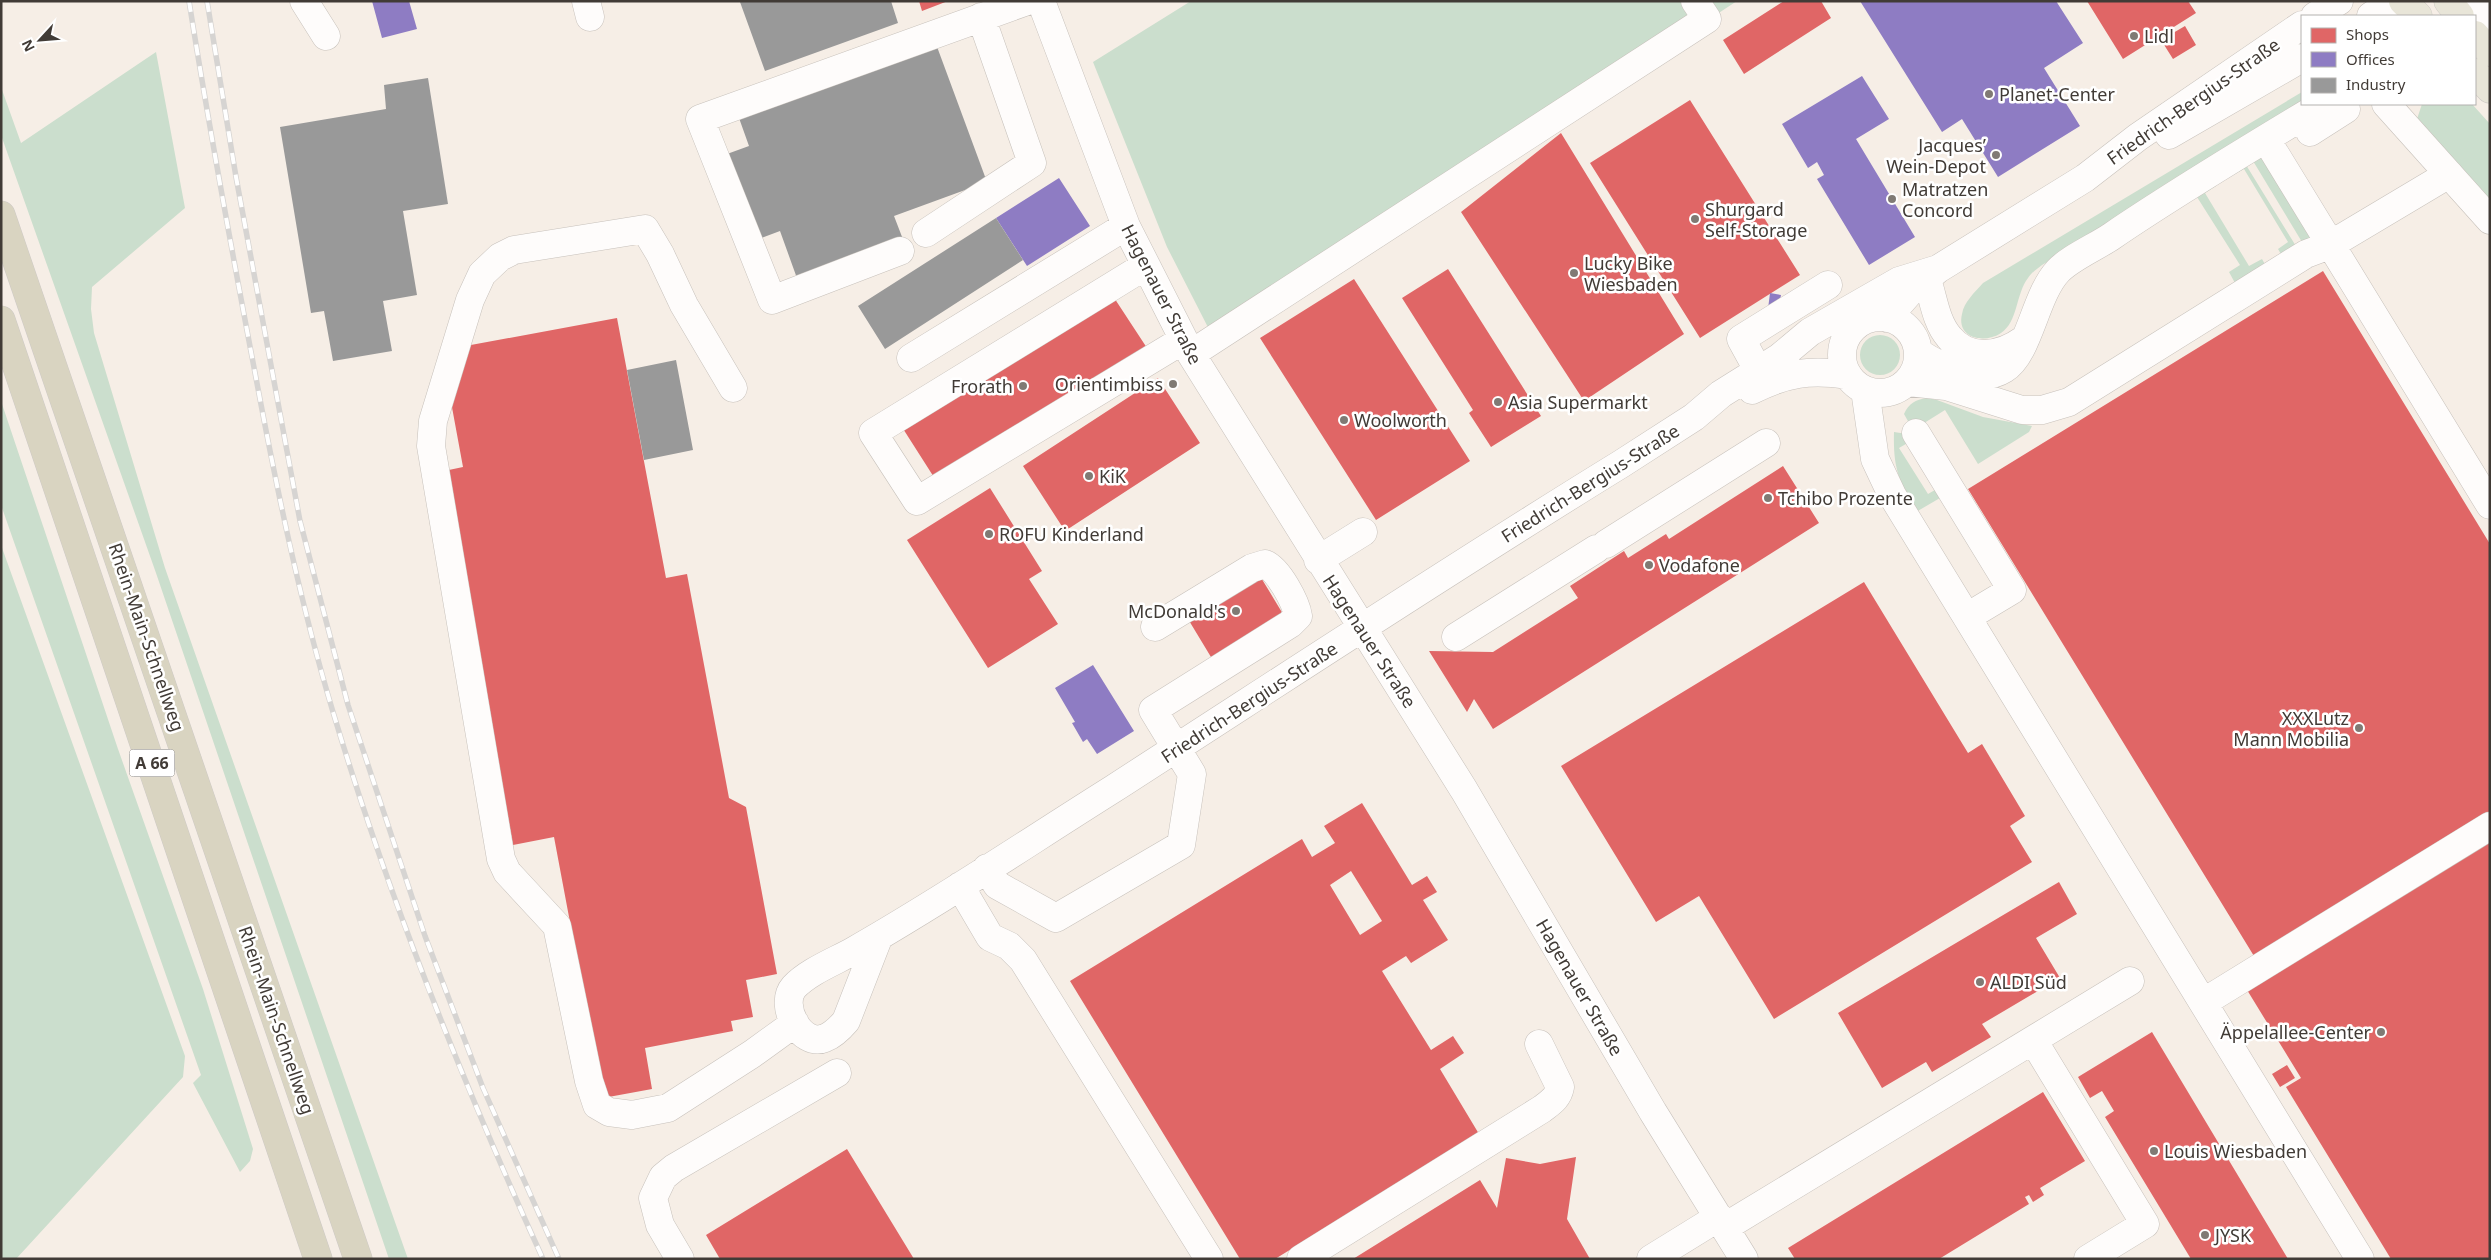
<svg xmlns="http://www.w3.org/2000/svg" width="2491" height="1260" viewBox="0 0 2491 1260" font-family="'Noto Sans',sans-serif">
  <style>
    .green { fill: #cbdecd }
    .shops { fill: #e06666; fill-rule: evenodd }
    .offices { fill: #8e7cc3 }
    .industry { fill: #999 }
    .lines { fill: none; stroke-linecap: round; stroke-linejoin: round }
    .minor-casing { stroke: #c7c1bb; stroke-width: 29 }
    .major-casing { stroke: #cecac6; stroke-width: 29 }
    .highway-casing { stroke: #cecac6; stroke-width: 29 }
    .minor { stroke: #fefcfb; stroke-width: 28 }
    .major { stroke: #e8e5d8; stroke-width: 28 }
    .highway { stroke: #d9d4c1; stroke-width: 28 }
    .rail-casing { stroke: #d6d4d2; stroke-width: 5.5 }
    .rail { stroke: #fff; stroke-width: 4; stroke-dasharray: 11; stroke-linecap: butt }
    .poi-dot { fill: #807a74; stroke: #fff; stroke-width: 2 }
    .labels { text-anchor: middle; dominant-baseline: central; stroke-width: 5; stroke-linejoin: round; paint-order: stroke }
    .shield { fill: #fff; stroke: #7a7672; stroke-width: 1 }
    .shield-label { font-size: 16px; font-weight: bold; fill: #413b36 }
    .poi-label { font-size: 18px; fill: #413b36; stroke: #fff; text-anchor: start }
    .street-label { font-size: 18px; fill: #413b36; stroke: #fff }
  </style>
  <rect width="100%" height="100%" fill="#f6eee6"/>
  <path class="green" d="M1191,1H1737L1216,343L1167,247L1093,62Z
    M156,52L185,208L92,287L91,309L94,333L165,568L408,1259H389L156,573L1,135V87L21,143Z
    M2302,92V104H2310L2042,265C2037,269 2031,273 2028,278C2016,293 2018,322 2001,333C1985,344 1956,339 1962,314C1964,302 1975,292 1983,283Z
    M2422,104H2472L2490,124V212L2414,128Z
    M2264,147L2312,238L2305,247L2250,156Z
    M2243,160L2299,251L2282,256L2278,249L2288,242L2244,169L2233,175L2229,169Z
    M2212,179L2216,186L2205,193L2249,266L2262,259L2266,266L2235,283L2229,272L2240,265L2197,197Z
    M1860 355a20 20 0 1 1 40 0a20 20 0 1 1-40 0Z
    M1927,398L1937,400L1983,417L2032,426L2029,432L1978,464L1945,410L1913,430L1904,414C1909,403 1915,400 1927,398Z
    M1,401L118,749L203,989L253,1149L250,1161L240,1172L193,1083L201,1075L1,505Z
    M1894,432L1907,434L1911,441L1899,448L1928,494L1940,487V498L1916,512C1899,480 1893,469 1894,432Z
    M1,545L185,1056L183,1077L16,1259H1Z"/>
  <path class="shops" d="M919,1H948L922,11Z
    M1784,1H1821L1831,18L1744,74L1723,40Z
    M2087,1H2188L2196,13L2123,59Z
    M2185,26L2196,45L2173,59L2161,40Z
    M1690,100L1800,275L1700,338L1590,163Z
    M1561,133L1684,334L1584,401L1461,212Z
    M1448,269L1541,416L1491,447L1469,413L1473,410L1402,298Z
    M2323,271L2490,544V818L2257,961L1968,489Z
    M1354,279L1470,461L1376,520L1260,338Z
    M1109,290L1147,348L937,482L900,424Z
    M617,318L666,578L687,574L729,798L746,807L777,974L746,980L753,1017L731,1021L733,1031L645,1048L652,1089L603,1098L554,837L513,845L444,471L463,467L449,391L460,347Z
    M1158,378L1200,443L1065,531L1023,466Z
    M1783,466L1819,523L1493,729L1474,699L1467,712L1429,651L1493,652L1578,598L1570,586L1624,551L1628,558L1666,534L1669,539Z
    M990,488L1042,571L1029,579L1058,624L988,668L907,540Z
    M1260,576L1286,619L1214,662L1188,619Z
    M1864,582L1968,753L1982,744L2025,816L2010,826L2032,862L1774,1019L1699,896L1656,922L1561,766Z
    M1362,803L1412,885L1427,876L1437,892L1423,900L1448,940L1411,963L1406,956L1382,971L1431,1050L1453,1036L1464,1053L1440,1069L1479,1134L1275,1259H1240L1070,981L1302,839L1312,857L1335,843L1324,826ZM1351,871L1382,921L1360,935L1330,885Z
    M2490,835V1259H2391L2286,1087L2301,1078L2244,985Z
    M2059,882L2077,914L2036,938L2060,978L1982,1024L1991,1037L1932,1072L1926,1062L1882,1088L1838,1013Z
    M2152,1032L2288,1259H2191L2105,1117L2114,1111L2102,1091L2090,1098L2078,1077Z
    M2287,1065L2295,1078L2280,1087L2272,1074Z
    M2043,1092L2085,1161L2040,1188L2044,1195L2033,1202L2029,1195L2025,1197L2029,1204L1939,1259H1795L1788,1248Z
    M847,1149L914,1259H720L706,1235Z
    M1576,1157L1567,1219L1590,1259H1353L1480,1180L1497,1208L1506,1158L1540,1164Z"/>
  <path class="offices" d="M372,1H409L417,29L382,38Z
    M1860,1H2056L2083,43L2044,68L2080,126L1998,177L1962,119L1942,132Z
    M1862,76L1889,119L1856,139L1915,237L1869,265L1817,179L1824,175L1817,162L1808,168L1782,124Z
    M1059,178L1090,226L1027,266L996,218Z
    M1770,293L1781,295L1778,311L1768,309Z
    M1093,665L1134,731L1097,754L1087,739L1083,742L1072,723L1075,722L1055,688Z"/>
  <path class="industry" d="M891,1L898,23L765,71L740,2Z
    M936,44L987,182L894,216L904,242L798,281L780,231L759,239L727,154L749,146L739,118Z
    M428,78L448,204L403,211L417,295L383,301L392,351L333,361L324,311L311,313L280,127L386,109L384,85Z
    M996,218L1023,260L885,349L858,306Z
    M676,360L693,450L644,460L627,370Z"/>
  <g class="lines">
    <defs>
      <path id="minor" d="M304,1L326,36
        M586,1L590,17
        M1041,1L1126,226L1191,354L1464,790L1653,1112L1744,1259
        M2478,1V40
        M2315,16L2339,1
        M2371,16L2394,1
        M2386,104L2490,220
        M2310,132L2346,109
        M2169,135L2302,58
        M2266,139L2490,505
        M926,233L1032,163L981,17
        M900,251L772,300L700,119L1027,1
        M1145,266L873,433L917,501L1183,340
        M1929,286C1934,303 1937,323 1949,337C1969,362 2001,356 2023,340
        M1842 355a38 38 0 1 1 76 0a38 38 0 1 1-76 0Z
        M1887,318L1909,293L1938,269L2085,178L2138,137L2302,25
        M1919,353C1940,367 1979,385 2004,369C2029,354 2035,295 2058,271C2070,258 2096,247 2112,236C2181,189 2252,147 2323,104
        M1191,354L1707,19L1695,1
        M911,358L1126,226
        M1758,370L1741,339L1828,285
        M1908,382L1946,386L2022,410H2042L2069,402L2306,254L2330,245L2449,174
        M733,388L684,305L660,254L645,229L514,250L500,257L482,274L470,300L433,421L431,446L501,859L507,872L557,926L589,1081L597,1105L609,1112L632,1115L668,1108L752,1054L795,1023
        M1752,390C1786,373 1810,369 1848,375
        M1865,390L1875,459L1892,495L2360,1259
        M1916,433L2012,590L1967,617
        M1606,544L1766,443
        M1318,560L1363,532
        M1456,637L1596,549
        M987,868L997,885L1056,918L1181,845L1192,774L1153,710L1290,624L1298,616C1296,602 1278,569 1265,564L1252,568L1155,627
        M960,886L990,937L1009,946L1023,960L1209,1259
        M879,936L846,1021C840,1028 833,1035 825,1038C801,1048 778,1005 794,987C809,971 836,961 855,950C943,900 1027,843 1113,789C1282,680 1450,569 1621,464L1694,417L1721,394L1780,357L1810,332L1899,281L1938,269
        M2204,1002L2490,826
        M2033,1040L2145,1224L2088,1259
        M1725,1227L2130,981
        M680,1259L660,1225L653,1198L663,1177L674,1168L837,1073
        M1301,1259L1542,1109C1551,1102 1558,1098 1560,1087L1539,1044
        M1651,1259L1719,1217"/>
      <path id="major" d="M2403,1L2418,16
        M2448,1L2460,16
        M2475,35L2490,52
        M2475,73L2490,89"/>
      <path id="highway" d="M1,215L358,1259
        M1,320L318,1259"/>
    </defs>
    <use href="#minor" class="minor-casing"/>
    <use href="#major" class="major-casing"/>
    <use href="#highway" class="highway-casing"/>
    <use href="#minor" class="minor"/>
    <use href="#major" class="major"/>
    <use href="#highway" class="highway"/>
    <defs>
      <path id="rail" d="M189,1C209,127 232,252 256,378C277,490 300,602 333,712C389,899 462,1081 543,1259
        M207,1L236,177L300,521L348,705L425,936L483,1088L559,1259"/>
    </defs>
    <use href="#rail" class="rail-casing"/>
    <use href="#rail" class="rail"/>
  </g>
  <g class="poi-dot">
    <circle cx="2134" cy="36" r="5"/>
    <circle cx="1989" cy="94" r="5"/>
    <circle cx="1996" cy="155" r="5"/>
    <circle cx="1892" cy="199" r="5"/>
    <circle cx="1695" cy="219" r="5"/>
    <circle cx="1574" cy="273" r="5"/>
    <circle cx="1173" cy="384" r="5"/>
    <circle cx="1023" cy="386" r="5"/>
    <circle cx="1498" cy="402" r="5"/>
    <circle cx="1344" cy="420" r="5"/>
    <circle cx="1089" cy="476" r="5"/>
    <circle cx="1768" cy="498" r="5"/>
    <circle cx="989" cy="534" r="5"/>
    <circle cx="1649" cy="565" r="5"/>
    <circle cx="1236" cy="611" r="5"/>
    <circle cx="2359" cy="728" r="5"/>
    <circle cx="1980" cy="982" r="5"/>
    <circle cx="2381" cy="1032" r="5"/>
    <circle cx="2154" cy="1151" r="5"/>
    <circle cx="2205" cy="1235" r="5"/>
  </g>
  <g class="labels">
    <rect class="shield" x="129.5" y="749.5" width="45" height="27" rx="4"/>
    <g class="shield-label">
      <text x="152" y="763">A 66</text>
    </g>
    <g class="poi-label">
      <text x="2144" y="36">Lidl</text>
      <text x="1999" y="94">Planet-Center</text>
      <text x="1986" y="145" text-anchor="end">Jacques’<tspan x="1986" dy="21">Wein-Depot</tspan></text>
      <text x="1902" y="189">Matratzen<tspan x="1902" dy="21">Concord</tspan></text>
      <text x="1705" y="209">Shurgard<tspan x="1705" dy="21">Self-Storage</tspan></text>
      <text x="1584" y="263">Lucky Bike<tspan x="1584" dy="21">Wiesbaden</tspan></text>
      <text x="1163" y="384" text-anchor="end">Orientimbiss</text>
      <text x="1013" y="386" text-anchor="end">Frorath</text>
      <text x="1508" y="402">Asia Supermarkt</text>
      <text x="1354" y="420">Woolworth</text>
      <text x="1099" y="476">KiK</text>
      <text x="1778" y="498">Tchibo Prozente</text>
      <text x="999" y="534">ROFU Kinderland</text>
      <text x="1659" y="565">Vodafone</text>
      <text x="1226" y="611" text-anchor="end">McDonald's</text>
      <text x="2349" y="718" text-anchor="end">XXXLutz<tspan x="2349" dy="21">Mann Mobilia</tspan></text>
      <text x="1990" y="982">ALDI Süd</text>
      <text x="2371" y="1032" text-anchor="end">Äppelallee-Center</text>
      <text x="2164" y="1151">Louis Wiesbaden</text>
      <text x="2215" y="1235">JYSK</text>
    </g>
    <g class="street-label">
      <text transform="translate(2193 101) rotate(-35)">Friedrich-Bergius-Straße</text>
      <text transform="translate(1162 294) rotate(63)">Hagenauer Straße</text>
      <text transform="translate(1590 483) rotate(-32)">Friedrich-Bergius-Straße</text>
      <text transform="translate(147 637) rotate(71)">Rhein-Main-Schnellweg</text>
      <text transform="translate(1370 641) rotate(57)">Hagenauer Straße</text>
      <text transform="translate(1249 702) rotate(-33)">Friedrich-Bergius-Straße</text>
      <text transform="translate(1580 987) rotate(60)">Hagenauer Straße</text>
      <text transform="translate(277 1020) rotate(71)">Rhein-Main-Schnellweg</text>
    </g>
  </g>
  <rect width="2491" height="1260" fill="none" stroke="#413b36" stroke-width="5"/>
  <rect x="2301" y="15" width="175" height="90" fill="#ffffff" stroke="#b3b1af"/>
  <rect x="2311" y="28" width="25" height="15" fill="#e06666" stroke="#b3b1af"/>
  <text x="2346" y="40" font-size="15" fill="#413b36">Shops</text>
  <rect x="2311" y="52" width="25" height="15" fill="#8e7cc3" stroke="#b3b1af"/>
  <text x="2346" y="65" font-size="15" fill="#413b36">Offices</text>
  <rect x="2311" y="78" width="25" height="15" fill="#999999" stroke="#b3b1af"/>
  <text x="2346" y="90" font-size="15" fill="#413b36">Industry</text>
  <g transform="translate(40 40) rotate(244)" stroke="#ffffff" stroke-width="4" paint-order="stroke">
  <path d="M0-4L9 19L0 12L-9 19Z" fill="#413b36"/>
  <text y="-8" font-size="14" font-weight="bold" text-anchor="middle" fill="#413b36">N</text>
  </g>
</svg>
